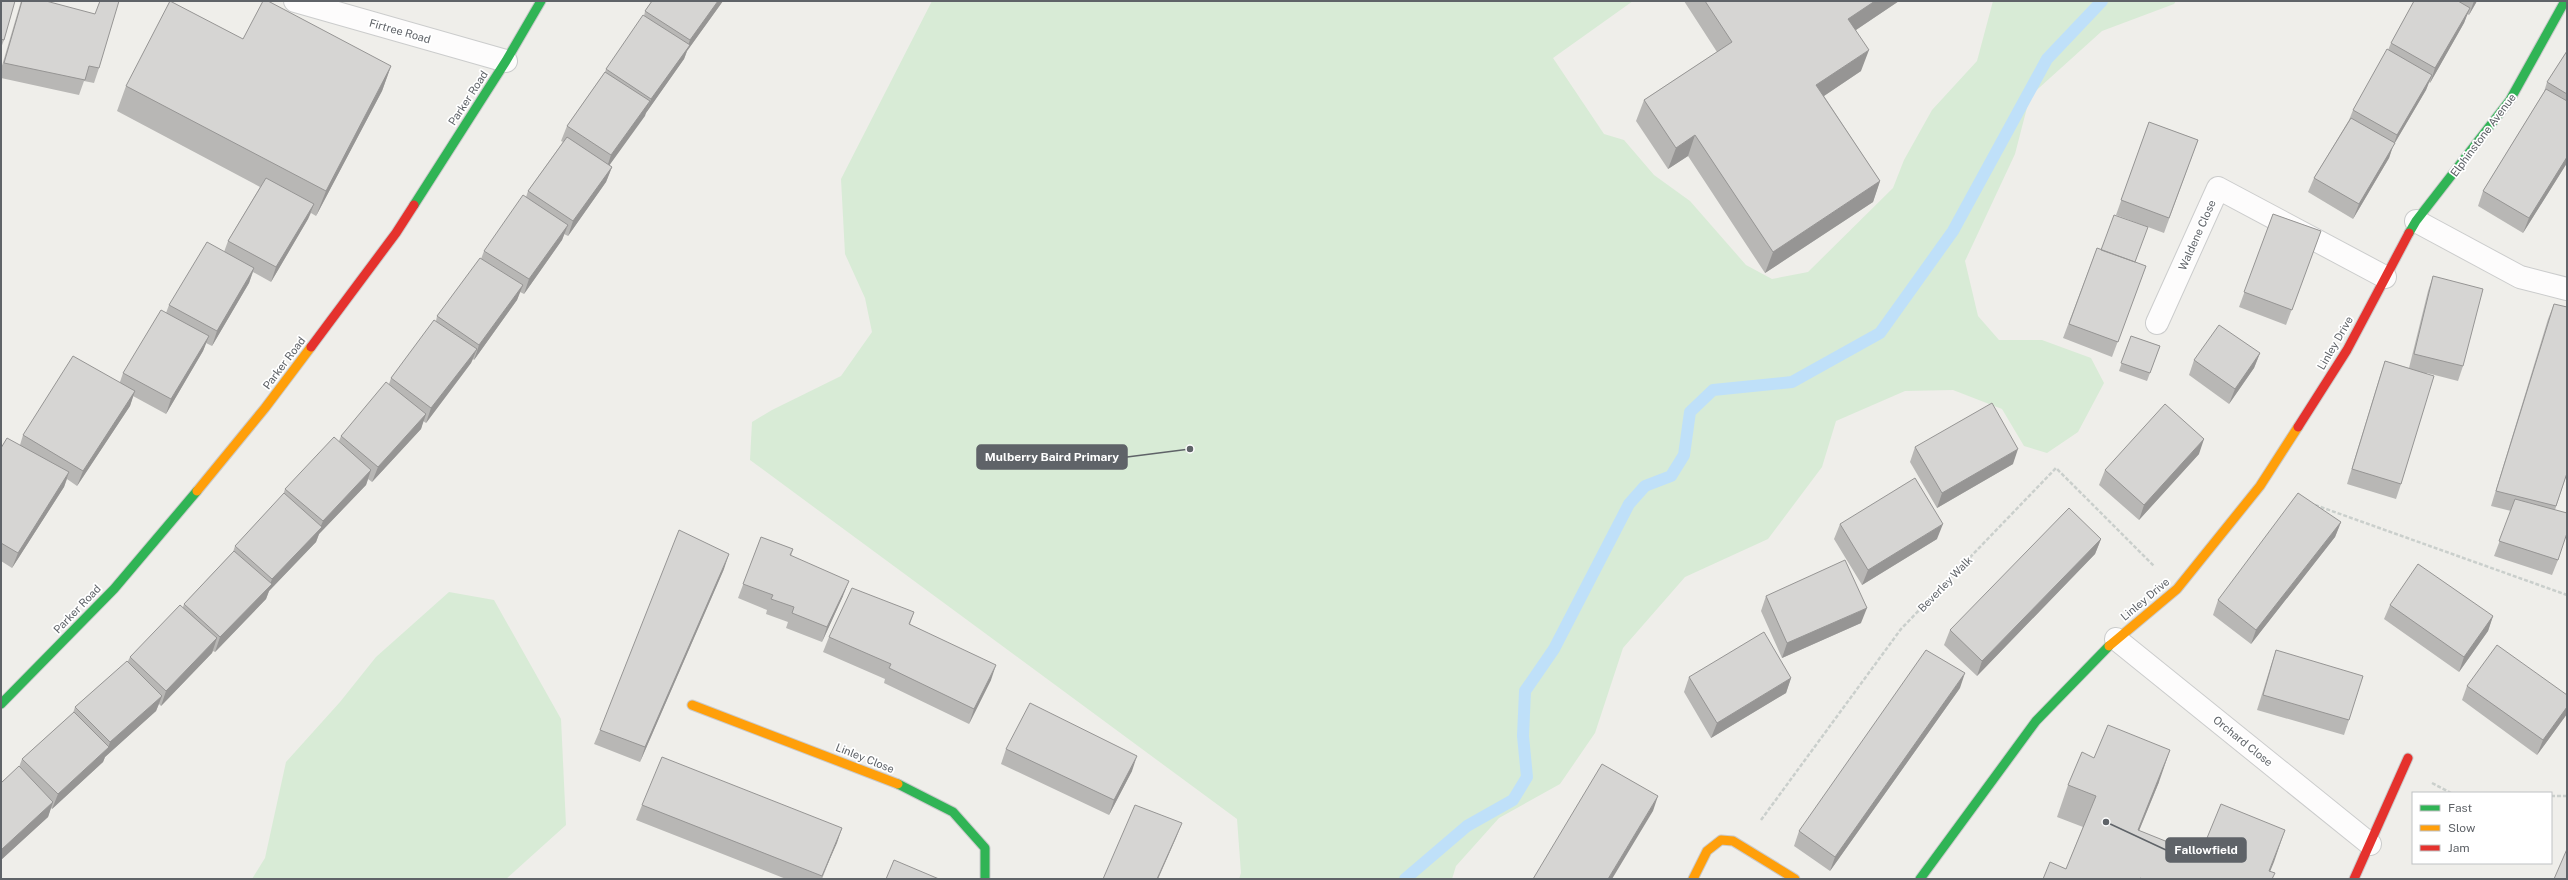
<svg xmlns="http://www.w3.org/2000/svg" width="2568" height="880" viewBox="0 0 2568 880" font-family="'Public Sans',sans-serif">
  <style>
    .green { fill: #d8ebd6 }
    .lines { fill: none; stroke-linecap: round; stroke-linejoin: round }
    .stream { stroke: #bfe0f9; stroke-width: 12 }
    .street-casing { stroke: #cbcccc; stroke-width: 24 }
    .fast-casing { stroke: #cacacb; stroke-width: 11 }
    .slow-casing { stroke: #cacacb; stroke-width: 11 }
    .jam-casing { stroke: #cacacb; stroke-width: 11 }
    .path { stroke: #cacfcc; stroke-width: 2.5; stroke-dasharray: 4 2; stroke-linecap: butt }
    .street { stroke: #fdfcfc; stroke-width: 22 }
    .fast { stroke: #30b455; stroke-width: 9 }
    .slow { stroke: #ff9f0a; stroke-width: 9 }
    .jam { stroke: #e5322d; stroke-width: 9 }
    .wall { fill: #b8b7b5 }
    .shaded-wall { fill: #969594 }
    .building { fill: #d6d5d3; stroke: #969594 }
    .labels { text-anchor: middle; dominant-baseline: central; stroke-width: 3.5; stroke-linejoin: round; paint-order: stroke }
    .street-label { font-size: 11px; fill: #5f6368; stroke: #fff }
    .leader { fill: none; stroke: #5f6368; stroke-width: 1.5 }
    .callout-dot { fill: #5f6368; stroke: #fff; stroke-width: 1.5 }
    .callout { fill: #5f6368; stroke: #5f6368; stroke-width: 1.5 }
    .callout-label { font-size: 12px; text-anchor: middle; font-weight: bold; fill: #fff }
  </style>
  <rect width="100%" height="100%" fill="#efeeea"/>
  <path class="green" d="M932,1H1633L1553,58L1604,134L1624,140L1654,175L1690,201L1746,265L1772,279L1808,272L1893,188L1904,160L1932,110L1977,61L1993,1H2176L2174,4L2102,31L2030,96L2015,154L1965,261L1978,316L1999,340H2042L2091,358L2104,383L2078,432L2047,453L2024,446L2002,409L1953,390L1905,391L1836,421L1822,467L1768,539L1685,577L1623,648L1595,733L1560,784L1499,818L1456,866L1452,879H1239L1241,873L1237,819L750,460L752,422L772,410L841,376L872,332L865,298L845,254L841,179Z
    M449,592L494,600L561,719L566,825L506,879H252L265,858L286,762L340,702L376,657Z"/>
  <g class="lines">
    <path class="stream" d="M1405,879L1467,826L1513,800L1527,777L1523,736L1525,691L1554,649L1629,504L1645,486L1671,476L1684,455L1690,412L1713,390L1792,382L1880,333L1953,231L2047,59L2102,1"/>
    <defs>
      <path id="street" d="M295,1L506,61
        M2416,221L2520,277L2567,289
        M2157,323L2218,188L2385,277
        M2116,639L2370,844"/>
      <path id="fast" d="M414,205L506,61L541,1
        M2409,233L2416,221L2510,100L2565,1
        M1,704L114,589L197,491
        M898,784L953,812L985,848V879
        M1920,879L2036,721L2109,646"/>
      <path id="slow" d="M197,491L265,408L311,347
        M2109,646L2177,589L2260,486L2298,427
        M692,705L898,784
        M1693,879L1707,851L1721,840L1733,841L1795,879"/>
      <path id="jam" d="M311,347L396,233L414,205
        M2298,427L2347,350L2409,233
        M2354,879L2408,758"/>
    </defs>
    <use href="#street" class="street-casing"/>
    <use href="#fast" class="fast-casing"/>
    <use href="#slow" class="slow-casing"/>
    <use href="#jam" class="jam-casing"/>
    <path class="path" d="M2315,505L2567,595
      M2432,783L2451,793
      M2551,796H2567
      M1761,820L1901,629L2056,468L2154,566"/>
    <use href="#street" class="street"/>
    <use href="#fast" class="fast"/>
    <use href="#slow" class="slow"/>
    <use href="#jam" class="jam"/>
  </g>
  <path class="wall" d="M1,1L4,40L1,48Z
    M21,1H46L99,68L94,83L84,81L79,95L1,78V69Z
    M652,1H723L687,51L684,59L609,165L612,167L606,182L568,236L564,234L562,240L524,294L520,292L517,300L474,360L473,359L471,363L426,423L423,421L421,429L372,482L368,479L366,485L319,534L316,542L269,591L266,599L215,652L213,651L212,653L161,706L159,704L156,711L105,757L103,762L52,809L51,808L48,817L1,860V783L19,767L22,759L73,713L75,707L128,661L130,657L183,607L184,604L233,552L235,546L283,495L285,489L339,441L341,436L389,384L391,378L436,321L437,316L481,259L484,251L526,197L528,191L563,142L561,141L567,126L605,72L606,69L644,16L645,11Z
    M1684,1H1899L1856,30L1861,71L1824,96L1880,181L1873,202L1765,273L1688,156L1668,169L1636,121L1644,100L1717,52Z
    M2414,1H2477L2469,15L2467,14L2464,23L2430,83L2429,82L2426,90L2393,146L2389,158L2353,219L2308,192L2314,178L2349,120L2353,110L2388,50L2391,43Z
    M243,39L391,66L382,91L316,216L311,213L308,219L271,282L253,272L249,283L212,346L206,343L203,351L166,414L133,396L130,406L77,486L67,479L64,487L12,568L1,561V448L20,445L23,435L120,382L123,373L166,313L169,305L224,252L228,241L260,187L117,111L126,86Z
    M2567,51V163L2523,233L2478,206L2483,191L2544,92L2547,82Z
    M2149,122L2198,140L2164,233L2116,215Z
    M2273,214L2321,231L2286,325L2239,307Z
    M2097,248L2146,266L2112,357L2063,338Z
    M2433,276L2463,366L2458,381L2427,373L2401,484L2396,499L2347,484L2380,376L2385,361L2409,368L2428,291Z
    M2554,304L2567,473L2555,510L2558,560L2552,575L2494,556L2511,511L2491,506L2548,319Z
    M2131,336L2160,346L2147,381L2119,371Z
    M2260,353L2254,368L2229,404L2189,375L2194,360Z
    M1915,447L2013,464L1937,508L1910,462Z
    M2199,454L2139,520L2099,485L2105,470Z
    M2341,522L2335,537L2251,644L2213,615L2218,600Z
    M1840,524L1937,539L1862,585L1834,539Z
    M761,537L793,549L791,556L843,596L822,642L786,628L788,622L766,614L767,610L738,598Z
    M2101,539L2095,554L1977,676L1944,645L1950,630Z
    M724,569L640,762L594,744L600,730Z
    M1766,596L1861,623L1782,658L1761,611Z
    M2390,605L2493,616L2488,631L2459,672L2384,619Z
    M914,612L910,624L991,680L969,724L884,683L885,679L823,652L829,637Z
    M2276,650L2349,720L2344,735L2257,710L2271,665Z
    M1689,677L1791,678L1786,693L1711,738L1684,692Z
    M2467,686L2567,695V714L2537,755L2462,700Z
    M1960,688L1830,871L1794,846L1799,831Z
    M1006,749L1132,771L1109,815L1001,764Z
    M2094,758L2159,782L2139,831L2200,855L2270,871L2272,879H2043L2066,869L2083,827L2057,817L2068,785Z
    M642,805L842,828L822,879H786L636,820Z"/>
  <path class="shaded-wall" d="M718,1H723L687,51L684,59L646,113L651,99L687,48L690,40Z
    M1875,1H1899L1841,40L1848,19Z
    M2474,1H2477L2469,15Z
    M2470,8L2464,23L2430,83L2435,68Z
    M1869,50L1861,71L1809,106L1816,85Z
    M391,66L382,91L316,216L326,191Z
    M2432,75L2426,90L2393,146L2389,158L2353,219L2359,204L2393,146L2397,135Z
    M650,101L645,116L606,170L611,155Z
    M1695,135L1688,156L1668,169L1676,148Z
    M2567,157V163L2523,233L2529,218Z
    M612,167L606,182L568,236L573,221Z
    M1880,181L1873,202L1765,273L1773,252Z
    M314,204L308,219L271,282L276,267Z
    M568,225L562,240L524,294L529,279Z
    M254,268L249,283L212,346L217,331Z
    M523,285L517,300L474,360L479,345Z
    M209,336L203,351L166,414L171,399Z
    M477,349L471,363L426,423L431,408Z
    M2260,353L2254,368L2229,404L2235,389Z
    M135,391L130,406L77,486L83,471Z
    M426,414L421,429L372,482L378,467Z
    M2204,439L2199,454L2139,520L2144,505Z
    M2018,449L2013,464L1937,508L1942,493Z
    M371,470L366,485L319,534L316,542L269,591L266,599L215,652L220,637L269,587L272,579L320,528L323,521Z
    M69,472L64,487L12,568L18,553Z
    M2341,522L2335,537L2251,644L2256,630Z
    M1943,524L1937,539L1862,585L1868,570Z
    M2101,539L2095,554L1977,676L1982,661Z
    M729,554L724,569L640,762L645,747Z
    M849,581L843,596L822,642L827,627Z
    M1867,608L1861,623L1782,658L1787,643Z
    M2493,616L2488,631L2459,672L2464,657Z
    M217,638L212,653L161,706L166,691Z
    M996,665L991,680L969,724L974,709Z
    M1965,673L1960,688L1830,871L1835,857Z
    M1791,678L1786,693L1711,738L1717,723Z
    M162,696L156,711L105,757L103,762L52,809L58,794L108,748L110,742Z
    M2567,707V714L2537,755L2543,740Z
    M2170,750L2159,782L2126,862L2138,830Z
    M1137,756L1132,771L1109,815L1114,800Z
    M1658,796L1653,811L1612,879H1608Z
    M53,802L48,817L1,860V852L2,849Z
    M1182,823L1176,838L1158,879H1157Z
    M842,828L837,843L821,879Z
    M2285,830L2274,862L2267,879H2266Z"/>
  <path class="building" d="M1,1H15L4,40L1,39Z
    M22,1H46L95,14L100,1H119L99,68L89,66L85,80L4,63Z
    M170,1L243,39L263,1H268L391,66L326,191L126,86Z
    M652,1H718L690,40L645,11Z
    M1705,1H1875L1848,19L1869,50L1816,85L1880,181L1773,252L1695,135L1676,148L1644,100L1732,42Z
    M2414,1H2458L2470,8L2435,68L2391,43Z
    M643,15L690,45L651,99L606,69Z
    M2387,49L2432,75L2397,135L2353,110Z
    M2567,51V94L2547,82Z
    M605,72L650,101L611,155L567,126Z
    M2546,89L2567,101V157L2529,218L2483,191Z
    M2351,118L2395,143L2359,204L2314,178Z
    M2149,122L2198,140L2169,218L2121,200Z
    M567,137L612,167L573,221L528,191Z
    M266,178L314,204L276,267L228,241Z
    M523,195L568,225L529,279L484,251Z
    M2273,214L2321,231L2292,310L2244,292Z
    M2114,215L2148,227L2135,262L2101,250Z
    M207,242L254,268L217,331L169,305Z
    M2097,248L2146,266L2118,342L2069,324Z
    M480,258L523,285L479,345L437,316Z
    M2433,276L2483,289L2463,366L2414,354Z
    M2554,304L2567,307V473L2556,506L2496,491Z
    M161,310L209,336L171,399L123,373Z
    M434,320L477,349L431,408L391,378Z
    M2219,325L2260,353L2235,389L2194,360Z
    M2131,336L2160,346L2150,373L2121,363Z
    M73,356L135,391L83,471L23,435Z
    M2385,361L2434,376L2401,484L2352,469Z
    M386,382L426,414L378,467L341,436Z
    M1992,403L2018,449L1942,493L1915,447Z
    M2165,404L2204,439L2144,505L2105,470Z
    M334,437L371,470L323,521L285,489Z
    M7,438L69,472L18,553L1,543V448Z
    M1915,478L1943,524L1868,570L1840,524Z
    M284,493L322,527L272,579L235,546Z
    M2298,493L2341,522L2256,630L2218,600Z
    M2515,499L2567,513V533L2558,560L2499,541Z
    M2069,508L2101,539L1982,661L1950,630Z
    M679,530L729,554L645,747L600,730Z
    M761,537L793,549L790,555L849,581L827,627L792,613L794,607L771,599L773,595L743,584Z
    M234,551L272,584L220,637L184,604Z
    M1845,560L1867,608L1787,643L1766,596Z
    M2418,564L2493,616L2464,657L2390,605Z
    M852,588L914,612L909,624L996,665L974,709L889,668L891,664L829,637Z
    M180,605L217,638L166,691L130,657Z
    M1764,632L1791,678L1717,723L1689,677Z
    M2497,645L2567,695V707L2543,740L2467,686Z
    M1926,650L1965,673L1835,857L1799,831Z
    M2276,650L2363,676L2349,720L2263,695Z
    M127,661L162,696L110,742L75,707Z
    M1030,703L1137,756L1114,800L1006,749Z
    M74,712L109,747L58,794L22,759Z
    M2108,725L2170,750L2138,830L2200,855L2221,804L2285,830L2269,871L2275,873L2272,879H2142L2140,878V879H2043L2050,862L2066,869L2096,796L2068,785L2082,752L2094,758Z
    M662,757L842,828L822,876L642,805Z
    M1602,764L1658,796L1608,879H1533Z
    M19,766L53,802L2,849L1,848V783Z
    M1135,805L1182,823L1157,879H1103Z
    M2567,849V879H2554Z
    M894,860L939,879H886Z"/>
  <g class="labels">
    <g class="street-label">
      <text transform="translate(400 31) rotate(16)">Firtree Road</text>
      <text transform="translate(468 98) rotate(-57)">Parker Road</text>
      <text transform="translate(2483 135) rotate(-53)">Elphinstone Avenue</text>
      <text transform="translate(2197 235) rotate(-66)">Waldene Close</text>
      <text transform="translate(2335 343) rotate(-60)">Linley Drive</text>
      <text transform="translate(284 363) rotate(-53)">Parker Road</text>
      <text transform="translate(1945 584) rotate(-46)">Beverley Walk</text>
      <text transform="translate(2145 599) rotate(-40)">Linley Drive</text>
      <text transform="translate(77 609) rotate(-46)">Parker Road</text>
      <text transform="translate(2243 741) rotate(39)">Orchard Close</text>
      <text transform="translate(865 758) rotate(22)">Linley Close</text>
    </g>
  </g>
  <path class="leader" d="M1190 449L1127 457M2106 822L2166 850"/>
  <g class="callout-dot">
    <circle cx="1190" cy="449" r="4"/>
    <circle cx="2106" cy="822" r="4"/>
  </g>
  <g class="callout">
    <rect x="977" y="445" width="150" height="24" rx="4"/>
    <rect x="2166" y="838" width="80" height="24" rx="4"/>
  </g>
  <g class="callout-label">
    <text x="1052" y="461">Mulberry Baird Primary</text>
    <text x="2206" y="854">Fallowfield</text>
  </g>
  <rect width="2568" height="880" fill="none" stroke="#5f6368" stroke-width="4"/>
  <rect x="2412" y="792" width="140" height="72" fill="#ffffff" stroke="#bfc1c3"/>
  <rect x="2420" y="805" width="20" height="6" fill="#30b455" stroke="#bfc1c3"/>
  <text x="2448" y="812" font-size="12" fill="#5f6368">Fast</text>
  <rect x="2420" y="825" width="20" height="6" fill="#ff9f0a" stroke="#bfc1c3"/>
  <text x="2448" y="832" font-size="12" fill="#5f6368">Slow</text>
  <rect x="2420" y="845" width="20" height="6" fill="#e5322d" stroke="#bfc1c3"/>
  <text x="2448" y="852" font-size="12" fill="#5f6368">Jam</text>
</svg>
